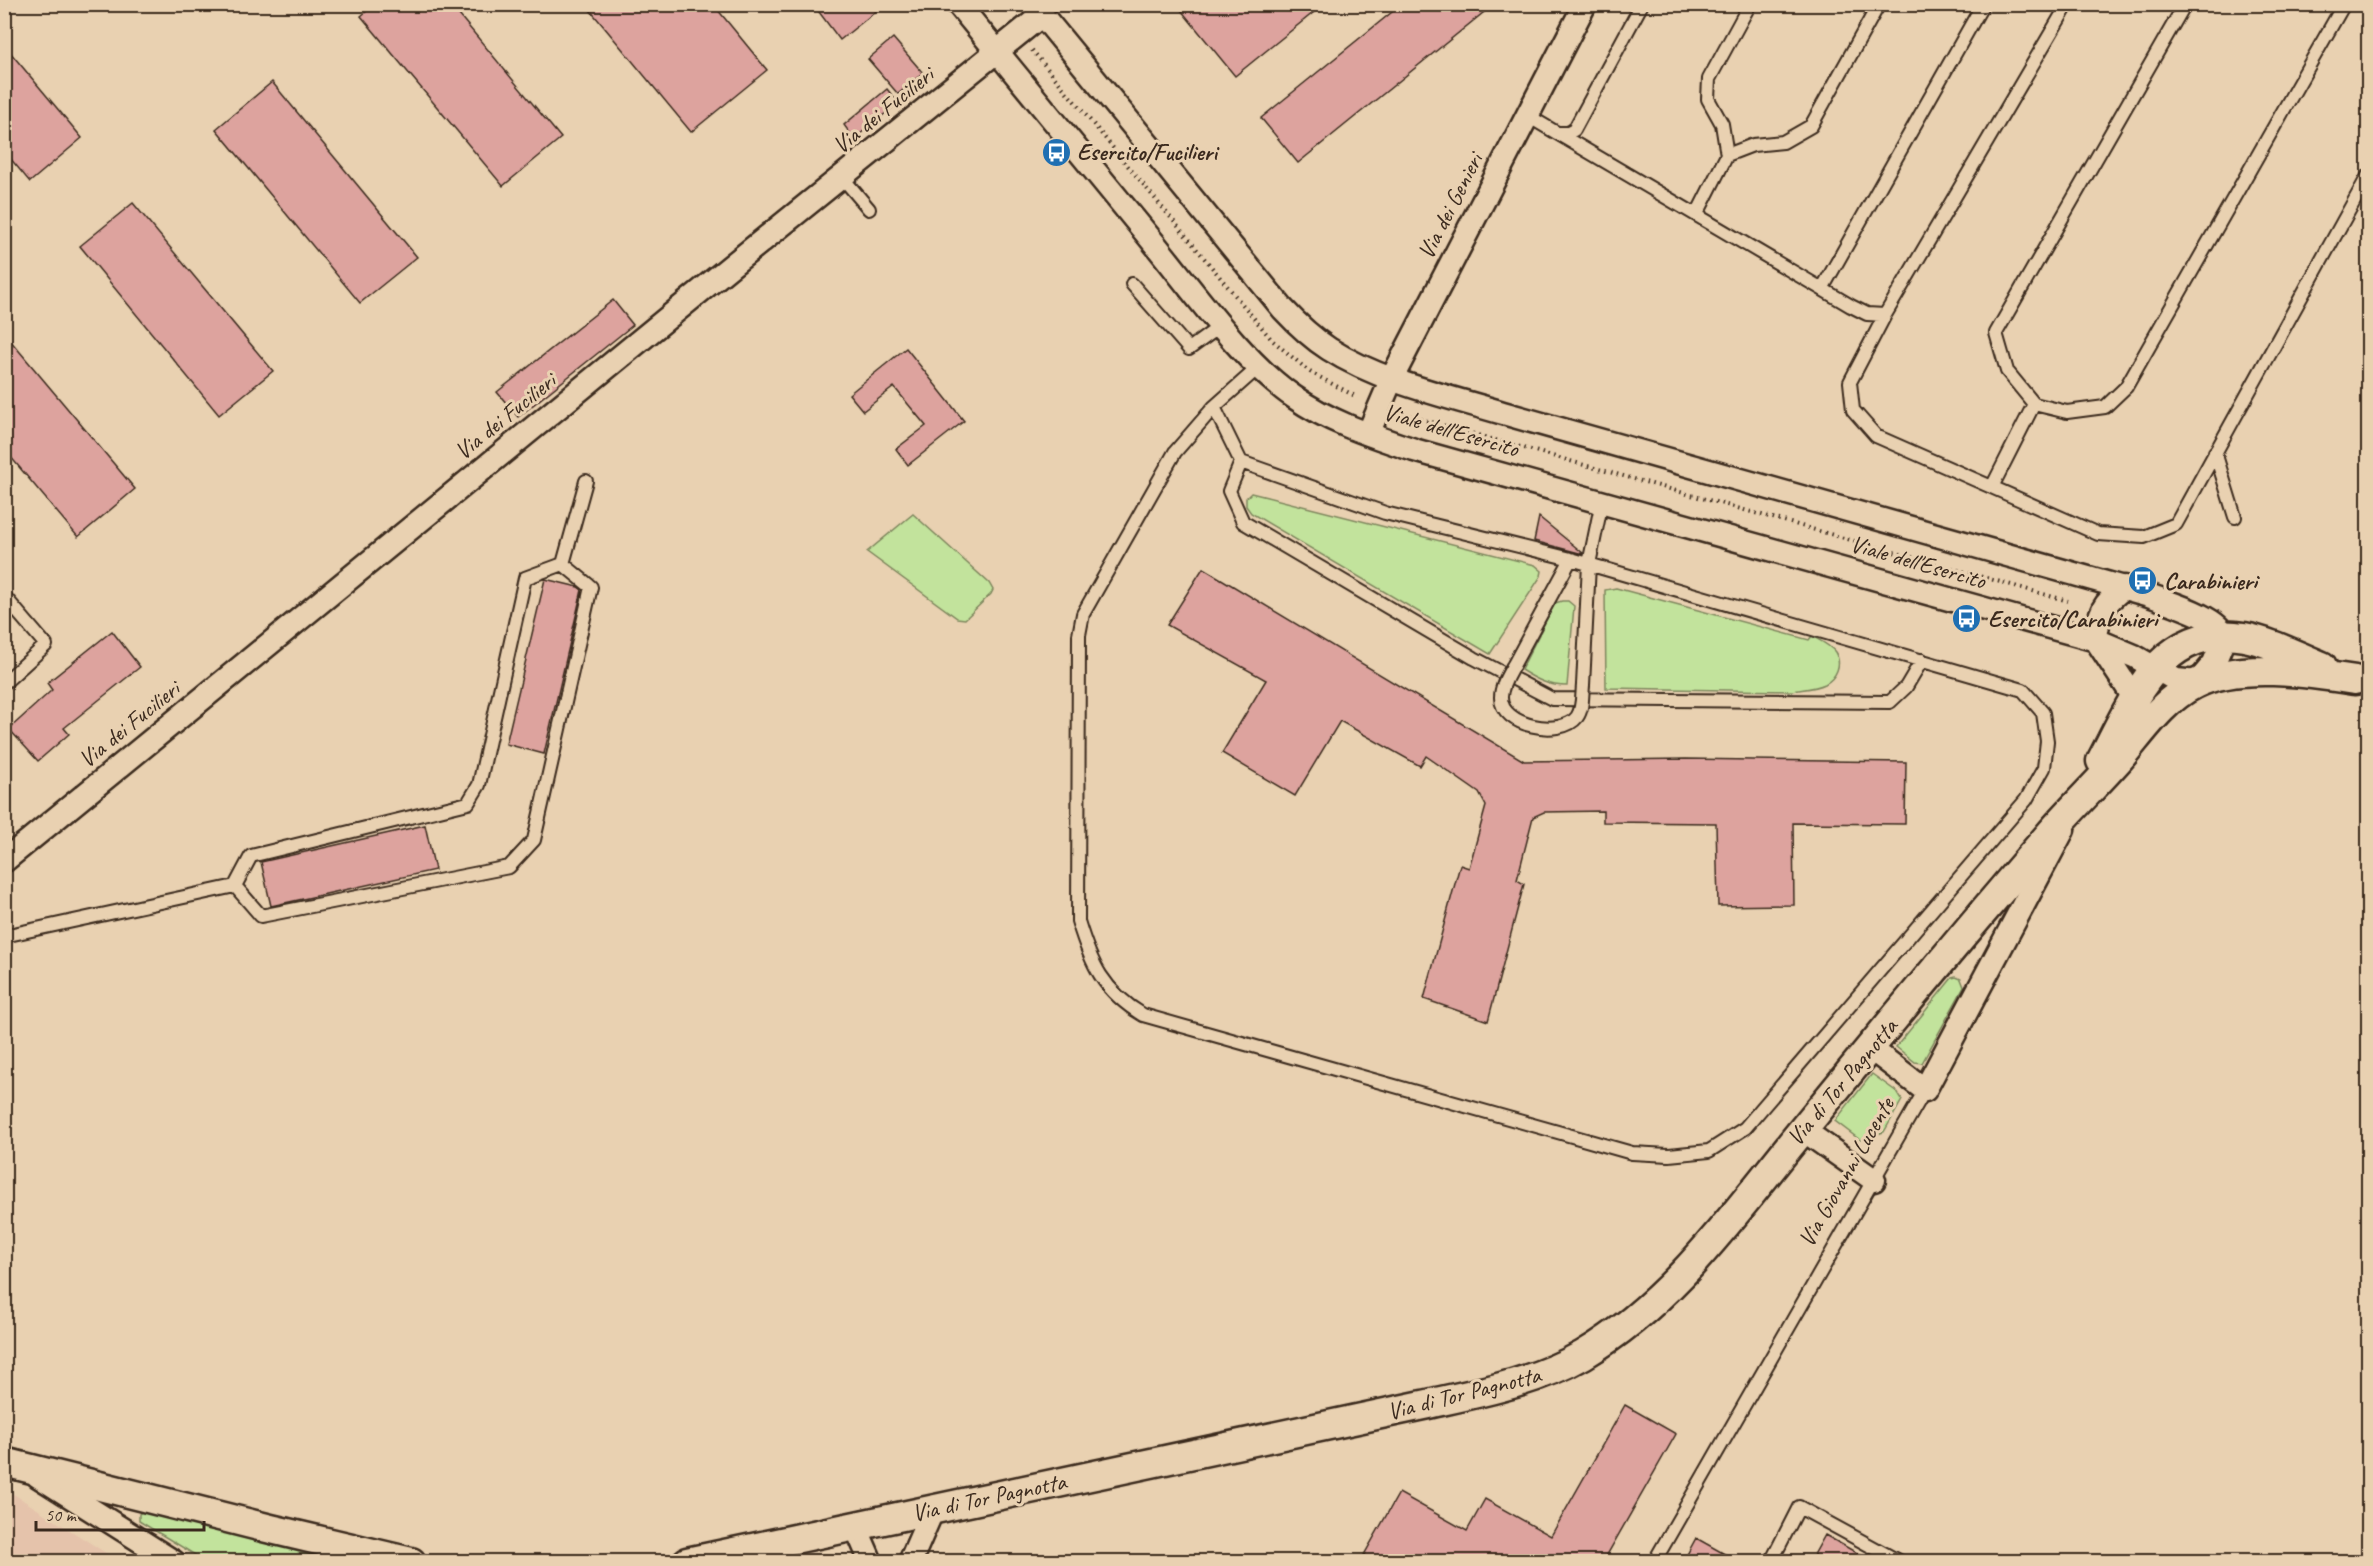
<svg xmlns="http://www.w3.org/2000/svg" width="2373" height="1566" viewBox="0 0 2373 1566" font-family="Caveat,sans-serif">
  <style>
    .built { fill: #e5c3ab }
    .green { fill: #c2e39c; stroke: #7e865d; stroke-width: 1.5 }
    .building { fill: #dda39e; stroke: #3b2a1e; stroke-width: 1.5 }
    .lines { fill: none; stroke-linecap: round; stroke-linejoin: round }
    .service-casing { stroke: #3b2a1e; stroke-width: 16 }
    .minor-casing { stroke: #3b2a1e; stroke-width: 27 }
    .tertiary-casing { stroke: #3b2a1e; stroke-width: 33 }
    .path { stroke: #3b2a1e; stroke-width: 4; stroke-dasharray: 1.5 4.5; stroke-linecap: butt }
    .service { stroke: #e9d1b1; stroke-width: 12 }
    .minor { stroke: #e9d1b1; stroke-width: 22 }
    .tertiary { stroke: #e9d1b1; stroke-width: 28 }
    .service-bridge-casing { stroke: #3b2a1e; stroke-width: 16; stroke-linecap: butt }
    .service-bridge { stroke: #e9d1b1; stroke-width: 12 }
    .labels { text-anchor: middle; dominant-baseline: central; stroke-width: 6; stroke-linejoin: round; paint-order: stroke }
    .street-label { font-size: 24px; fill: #3b2a1e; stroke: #e9d1b1 }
    .poi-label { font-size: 24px; font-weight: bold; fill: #3b2a1e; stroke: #e9d1b1; text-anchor: start }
  </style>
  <rect width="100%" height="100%" fill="#e9d1b1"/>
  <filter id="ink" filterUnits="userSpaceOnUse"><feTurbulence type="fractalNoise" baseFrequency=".0167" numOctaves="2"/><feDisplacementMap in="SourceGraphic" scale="12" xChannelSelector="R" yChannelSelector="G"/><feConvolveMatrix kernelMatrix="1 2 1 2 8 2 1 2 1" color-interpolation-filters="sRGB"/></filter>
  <g filter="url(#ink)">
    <path class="built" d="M4,1488L109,1555L106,1561H5Z"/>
    <path class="green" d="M1251,493L1535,565L1542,571L1541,576L1490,654L1251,513L1246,506V498Z
      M913,514L989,583L993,590L991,594L965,619L957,618L867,552Z
      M1616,588L1809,640L1812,636C1819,640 1830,645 1835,652C1843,664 1836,678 1825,684C1815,689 1802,689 1792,691L1606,688L1605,590Z
      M1562,601H1568L1574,606L1567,686C1549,686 1537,680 1521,670L1555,603Z
      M1956,977L1961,979L1964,987L1922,1063L1915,1062L1896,1047L1952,978Z
      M1872,1074L1897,1092L1902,1100L1884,1132L1860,1140L1835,1121Z
      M143,1511L350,1561H205L139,1521V1514Z"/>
    <path class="building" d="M375,4H450L561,138L503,186L361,16Z
      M585,4H713L767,70L691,132Z
      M813,4H885L840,40Z
      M1176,4H1324L1235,76Z
      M1402,4H1494L1298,163L1261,118Z
      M893,38L923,73L898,94L868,59Z
      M4,45L82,138L30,182L4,151Z
      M272,82L417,257L360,303L216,129Z
      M887,89L898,103L854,139L844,125Z
      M133,203L273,371L219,415L80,246Z
      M613,300L633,325L518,417L497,392Z
      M4,333L135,489L78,537L4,449Z
      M906,348L964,421L908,465L896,449L926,426L894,387L863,411L849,394Z
      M1539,517L1583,553V554L1534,541Z
      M1203,568L1524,761L1686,759L1906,762L1905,824L1793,823L1794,905L1718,906L1716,823L1603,822V811L1544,812L1533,817L1517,880L1524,884L1488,1021L1424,999L1460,865L1469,868L1486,806L1479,793L1426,756L1420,766L1340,721L1295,796L1222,753L1266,680L1167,625Z
      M545,579L578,587L582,590L544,754L506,744Z
      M112,631L140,667L64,728L69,734L38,761L9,729L52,690L47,683Z
      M425,825L435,870L271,906L261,862Z
      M1625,1405L1676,1434L1603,1562H1360L1399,1493L1467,1531L1485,1499L1551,1536Z
      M1825,1535L1873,1562H1810Z
      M1696,1538L1739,1562H1683Z"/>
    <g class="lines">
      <defs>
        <path id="service" d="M2068,4L1885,315L1850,382L1853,410L1876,436L2098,534L2144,537L2176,524L2368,176
          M2185,4L1996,333L2007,371L2034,404L2067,412L2105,407L2126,387L2344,4
          M1528,116L1851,306L1867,314L1885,315
          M1558,133H1568L1574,130L1642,4
          M1727,155L1753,145L1783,142L1811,126L1879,4
          M842,177L869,209
          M1697,214L1727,155L1722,124L1708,99L1709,79L1750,4
          M1132,284L1189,349L1222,325
          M1822,289L1983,4
          M1214,407L1241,462L1385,513L1571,559L2023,690L2043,713L2047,741L2044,768L2026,800L1745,1128L1709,1151L1669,1155L1632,1153L1143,1015C1103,991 1091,964 1078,921L1079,635L1083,614L1175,452L1214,407L1259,367
          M2215,452L2235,517
          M1241,462L1229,491L1243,522L1474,658L1552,699L1890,702L1906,687L1922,660
          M1992,487L2034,404
          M4,596L46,645L4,683
          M1513,666L1571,559
          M1583,685L1589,564L1602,501
          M235,886L261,916L509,867L534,840L591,587L563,564
          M4,936L235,886L251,856L468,803L479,785L525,578L563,564L586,481
          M1654,1562L1925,1090
          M1771,1562L1799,1507L1900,1562"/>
        <path id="minor" d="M958,4C1023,84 1089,163 1154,243C1194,292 1243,362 1294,397C1331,423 1373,436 1414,450L2096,640L2134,656L2176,680L2198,682L2214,663L2225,636C2217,616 2169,603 2149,595L1503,413C1446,396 1379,381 1329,349C1312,338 1297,324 1283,309L1033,4
          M1368,434L1392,378L1585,4
          M2096,640L2135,699
          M2096,640C2098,613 2103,603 2125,587
          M4,861L731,266L1042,15
          M1870,1048L1925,1090L2063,830
          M1802,1129L1874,1180
          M38,1476L174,1562
          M855,1525L871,1562
          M910,1562L933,1509"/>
        <path id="tertiary" d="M2101,761C2133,701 2160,624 2244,637C2271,642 2297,656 2322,666
          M4,1462L271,1529L411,1562
          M687,1562L1423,1405C1477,1393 1534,1383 1583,1355C1676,1300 1737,1209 1804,1128C1884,1030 1965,932 2048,836C2071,809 2097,784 2120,758C2143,731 2163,700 2195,684C2238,662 2309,673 2355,680"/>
      </defs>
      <use href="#service" class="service-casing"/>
      <use href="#minor" class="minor-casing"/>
      <use href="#tertiary" class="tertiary-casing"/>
      <path class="path" d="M1032,50L1272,340L1310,372L1357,397
        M1403,414L2068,601"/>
      <use href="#service" class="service"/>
      <use href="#minor" class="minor"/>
      <use href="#tertiary" class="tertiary"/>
      <defs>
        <path id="service-bridge" d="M1513,666C1508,675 1501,686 1501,697C1500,726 1561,738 1577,717C1583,709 1582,695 1583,685"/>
      </defs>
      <use href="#service-bridge" class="service-bridge-casing"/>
      <use href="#service-bridge" class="service-bridge"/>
    </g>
  </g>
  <defs>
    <symbol id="bus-disc" viewBox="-11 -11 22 22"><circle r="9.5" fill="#1f6fb2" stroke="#e9d1b1"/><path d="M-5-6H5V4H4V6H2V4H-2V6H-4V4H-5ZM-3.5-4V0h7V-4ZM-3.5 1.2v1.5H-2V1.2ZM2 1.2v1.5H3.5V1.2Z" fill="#fff"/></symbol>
  </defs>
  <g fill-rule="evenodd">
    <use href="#bus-disc" x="1040" y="136" width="33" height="33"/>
    <use href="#bus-disc" x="2126" y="564" width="33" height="33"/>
    <use href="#bus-disc" x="1950" y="602" width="33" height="33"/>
  </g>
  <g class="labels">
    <g class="street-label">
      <text transform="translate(883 110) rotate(-39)">Via dei Fucilieri</text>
      <text transform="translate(1450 206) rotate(-63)">Via dei Genieri</text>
      <text transform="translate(505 416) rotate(-39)">Via dei Fucilieri</text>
      <text transform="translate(1451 430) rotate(16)">Viale dell'Esercito</text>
      <text transform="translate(1918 562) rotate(16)">Viale dell'Esercito</text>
      <text transform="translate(129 724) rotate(-39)">Via dei Fucilieri</text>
      <text transform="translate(1842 1082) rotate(-50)">Via di Tor Pagnotta</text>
      <text transform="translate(1846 1172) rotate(-60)">Via Giovanni Lucente</text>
      <text transform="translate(1464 1393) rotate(-14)">Via di Tor Pagnotta</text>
      <text transform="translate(989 1497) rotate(-12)">Via di Tor Pagnotta</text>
    </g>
    <g class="poi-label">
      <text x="1077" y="152">Esercito/Fucilieri</text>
      <text x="2164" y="581">Carabinieri</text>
      <text x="1988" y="619">Esercito/Carabinieri</text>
    </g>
  </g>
  <rect width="2373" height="1566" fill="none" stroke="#e9d1b1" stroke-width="24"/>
  <rect x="12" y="12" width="2349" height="1542" fill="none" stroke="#3b2a1e" stroke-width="2" filter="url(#ink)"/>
  <path d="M36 1521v9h168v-9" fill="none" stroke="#3b2a1e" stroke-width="3"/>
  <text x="45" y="1521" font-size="18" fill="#3b2a1e" stroke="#e9d1b1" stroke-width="4.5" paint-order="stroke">50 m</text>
</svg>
